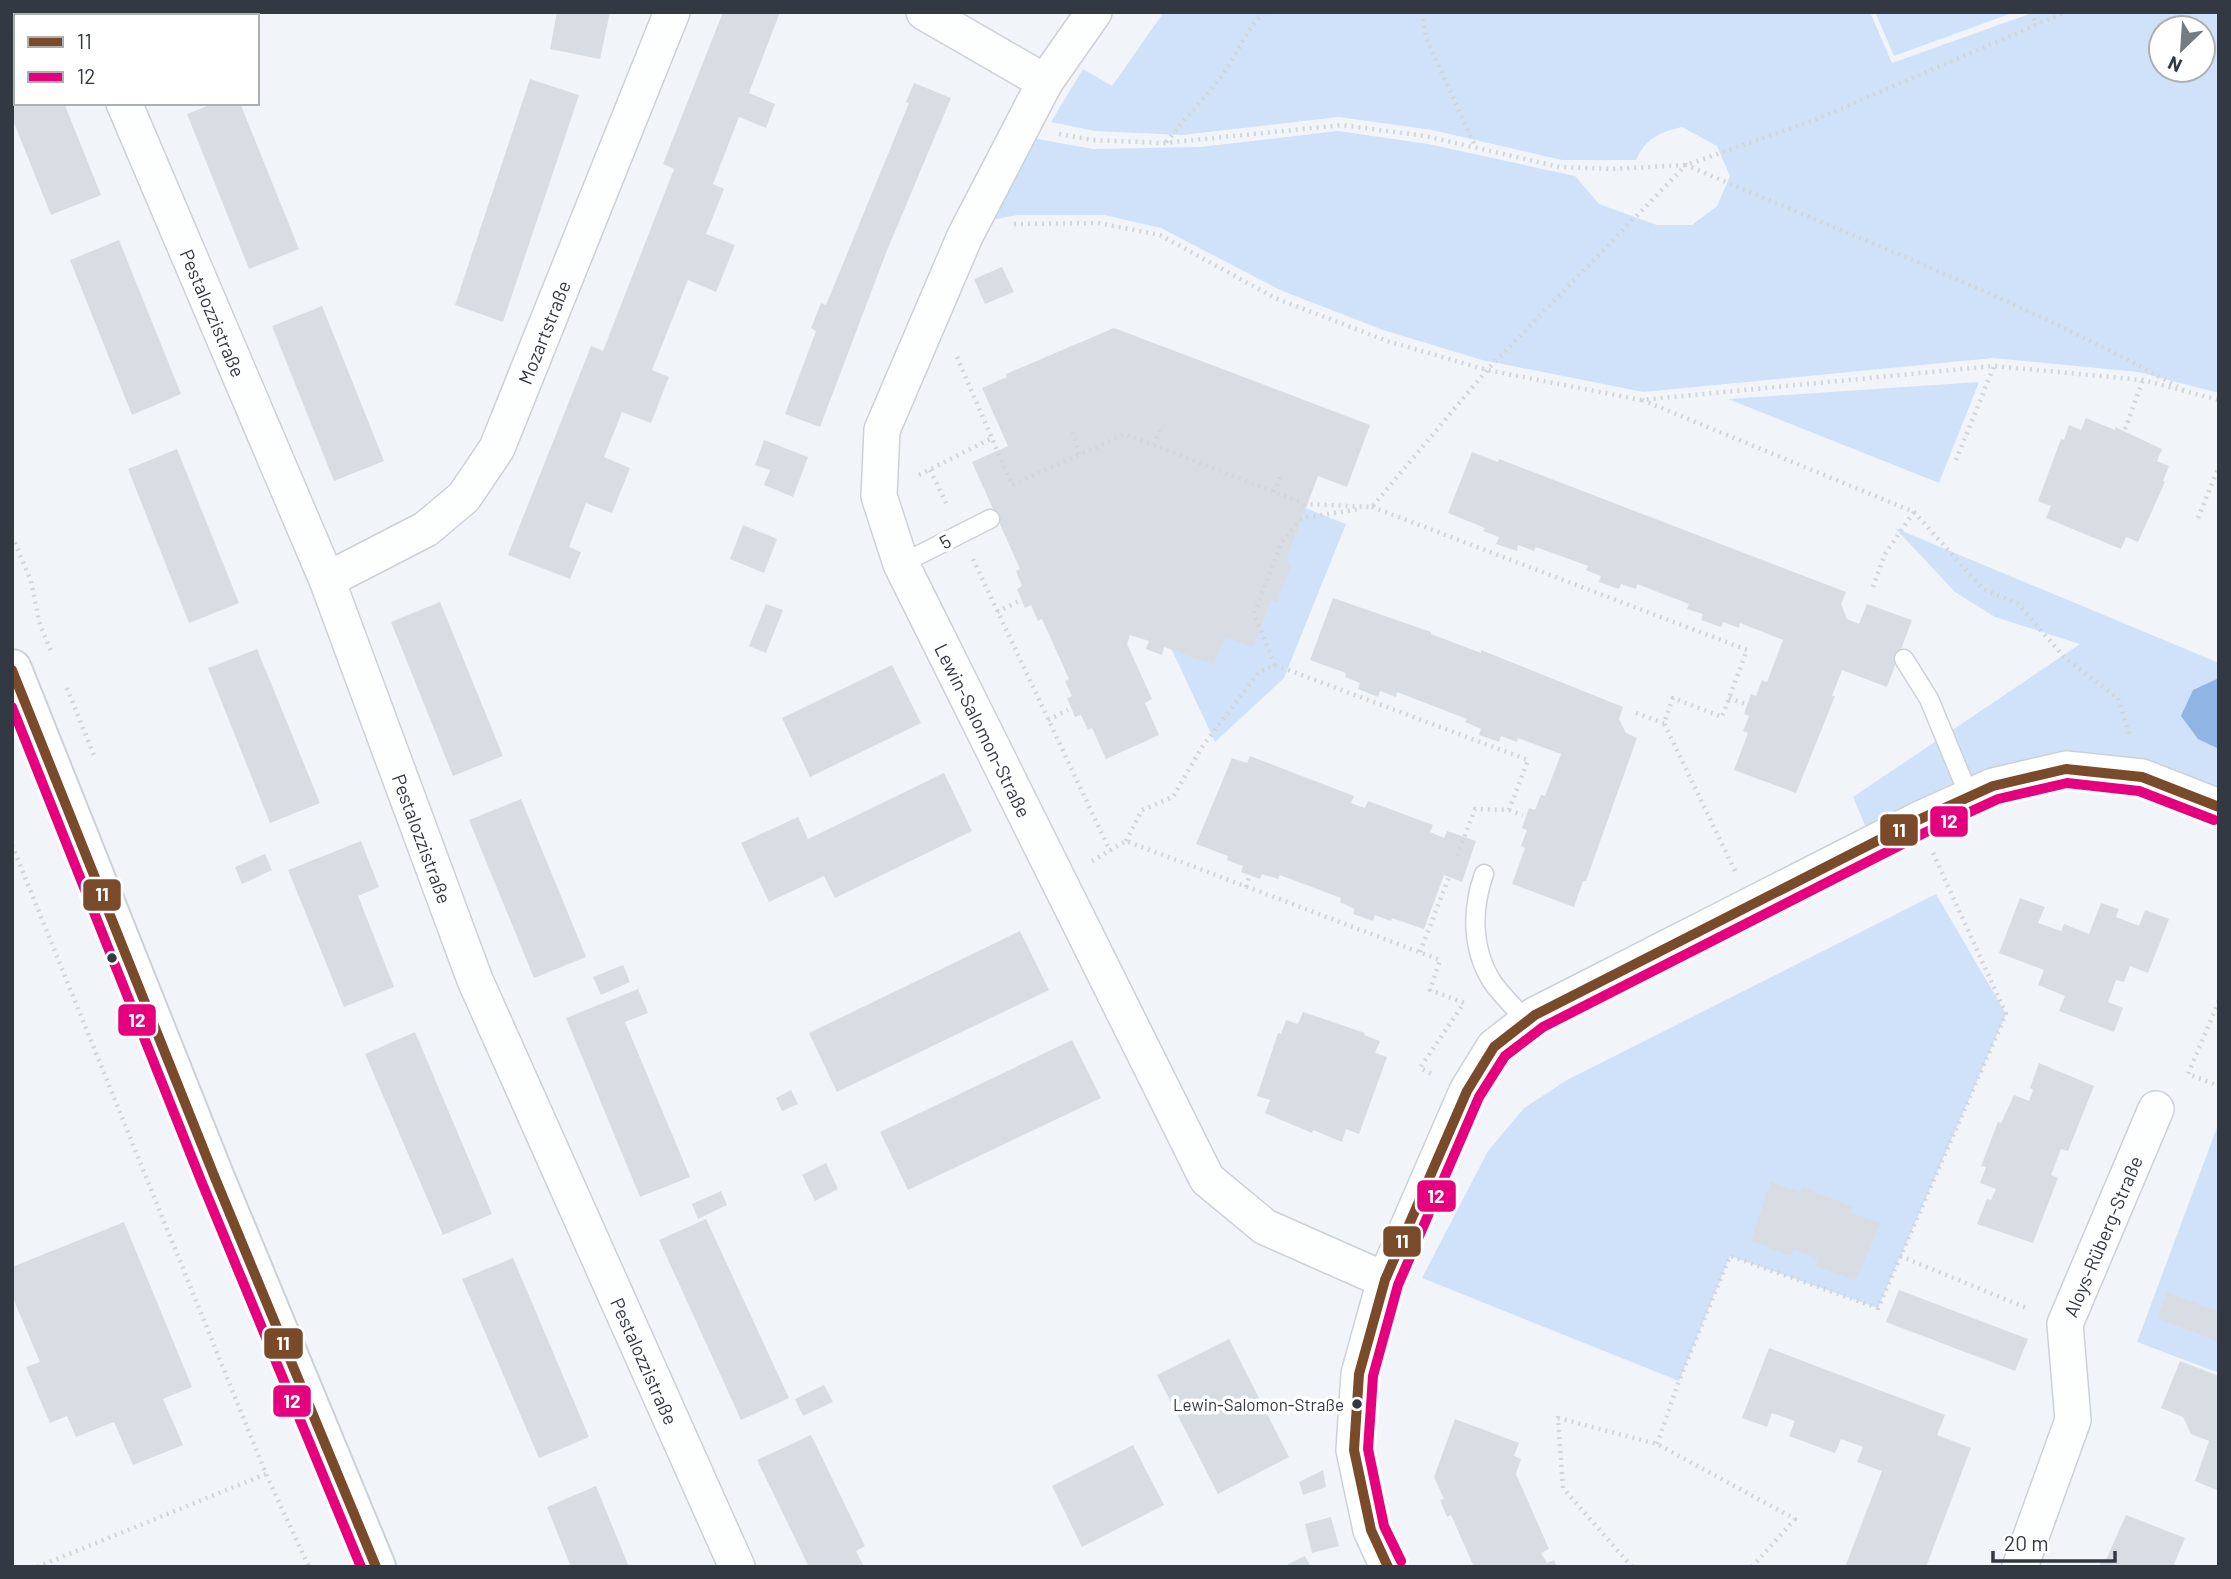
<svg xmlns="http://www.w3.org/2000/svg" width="2231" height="1579" viewBox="0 0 2231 1579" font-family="Barlow,sans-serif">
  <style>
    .green { fill: #d0e2fa; fill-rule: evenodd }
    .water { fill: #90b5e5 }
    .building { fill: #d8dde4 }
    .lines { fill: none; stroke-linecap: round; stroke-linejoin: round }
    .lane-casing { stroke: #ccd1d8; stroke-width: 21 }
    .street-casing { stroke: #ccd1d8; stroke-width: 38 }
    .secondary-casing { stroke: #ccd1d8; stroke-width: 42 }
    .path { stroke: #d3d5d7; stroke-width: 4.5; stroke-dasharray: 2 5; stroke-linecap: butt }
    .lane { stroke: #fdfefe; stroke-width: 18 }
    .street { stroke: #fdfefe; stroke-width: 35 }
    .secondary { stroke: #fdfefe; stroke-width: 38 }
    .bus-1-casing { stroke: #fff; stroke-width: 16 }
    .bus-2-casing { stroke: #fff; stroke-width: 16 }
    .bus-1 { stroke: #7a4b2a; stroke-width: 10 }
    .bus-2 { stroke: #e5007d; stroke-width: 10 }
    .bus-dot { fill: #323942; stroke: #fff; stroke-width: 2.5 }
    .labels { text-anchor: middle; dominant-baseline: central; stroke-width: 7; stroke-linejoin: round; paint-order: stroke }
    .bus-label { font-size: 17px; fill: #323942; stroke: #fff; text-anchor: end }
    .street-label { font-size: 19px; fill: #323942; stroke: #fff }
    .line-badge { stroke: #fff; stroke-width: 2.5 }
    .badge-label { font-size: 19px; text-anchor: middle; font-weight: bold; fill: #fff }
  </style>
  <rect width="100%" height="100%" fill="#f1f5fa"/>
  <path class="green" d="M1164,12H1870L1892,63L2035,12H2219V393L2138,372L1993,358L1643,392L1482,360L1383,330L1280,290L1161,228L1104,215H1018L981,222L1027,137L1093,149L1200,147L1338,131L1428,144L1575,176L1599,204L1657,225H1692L1717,206L1730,176L1717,146L1682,127C1660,132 1645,139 1636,160H1562L1432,130L1339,117L1182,135L1095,131L1051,122L1083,69L1112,86ZM2161,28H2203V70H2161Z
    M1875,12H2015L1894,56Z
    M1979,382L1939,483L1728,399Z
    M1124,437L1346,524L1284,678L1215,742L1081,456Z
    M1895,528L2219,663V823L2157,799L2045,771L1868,832L1853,797L2080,644L1995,617L1955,592Z
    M1936,894L2006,1014L1878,1308L1730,1256L1679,1381L1422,1278L1488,1151L1524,1108L1567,1080Z
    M2219,1122V1373L2137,1342Z"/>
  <path class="water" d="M2219,678V749L2198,739L2181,716L2193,690Z"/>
  <path class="building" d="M154,12H205V16H155Z
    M557,12H610L600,59L550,49Z
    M723,12H780L749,93L775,104L766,128L739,117L713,184L724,189L706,234L735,245L716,292L688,280L652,370L669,377L651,423L622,412L604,457L630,468L612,513L586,503L569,547L581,552L570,579L508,555L591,346L603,351L674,169L663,164Z
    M16,50V103H64L101,195L51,215L12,118V51Z
    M530,79L579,95L503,322L455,305Z
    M914,83L951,98L886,253L820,427L785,414L816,331L811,328L821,303L826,305L909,103L906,102Z
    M215,103H240L299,249L249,269L187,114Z
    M119,240L181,394L132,415L70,260Z
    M1002,267L1014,292L985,304L974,279Z
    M322,306L384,461L334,481L272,326Z
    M1114,328L1370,425L1347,487L1318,476L1286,561L1292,564L1277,603L1271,600L1253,647L1225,637L1214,665L1164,647L1162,655L1146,649L1149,641L1130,635L1127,644L1152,699L1145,703L1159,735L1106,759L1092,728L1088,730L1081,715L1075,717L1067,698L1072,696L1065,681L1069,679L1042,619L1038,621L1031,605L1025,608L1017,589L1022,586L1016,571L1020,569L972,462L1008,446L982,388L1007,377L1006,374Z
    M2086,418L2115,430V427L2162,449L2157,461L2169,466L2163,481L2165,482L2138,542L2126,537L2121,549L2046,518L2051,506L2038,501L2061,439L2064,440L2069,425L2081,430Z
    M764,440L808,457L793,497L764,485L770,470L755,465Z
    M177,449L239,603L189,623L128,469Z
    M1472,452L1498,462L1499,459L1846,592L1841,604L1847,619L1859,624L1867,604L1912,620L1887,687L1842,670L1832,696H1835L1796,793L1734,770L1748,733L1743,731L1749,716L1744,714L1751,694L1756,696L1762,680L1767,682L1783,640L1740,623L1739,628L1723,622L1721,627L1701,620L1703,614L1687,609L1689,604L1637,584L1636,589L1621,584L1619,589L1599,582L1601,576L1586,570L1588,566L1536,547L1534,551L1518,545L1517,551L1496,544L1499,537L1483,531L1485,528L1448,513Z
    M743,525L777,539L764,573L730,559Z
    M1333,598L1431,632V634L1481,653V650L1623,707L1619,719L1626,733L1637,738L1586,881H1583L1574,907L1512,884L1525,848L1521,846L1527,830L1522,828L1529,808L1535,810L1541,795L1545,796L1561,754L1518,738L1517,742L1501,736L1499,742L1479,735L1481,729L1465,722L1467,719L1397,692L1396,697L1380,691L1378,697L1358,689L1360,683L1345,677L1346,673L1310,660Z
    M440,602L503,756L453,776L391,622Z
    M766,604L783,610L766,653L749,646Z
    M257,649L320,803L270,823L208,668Z
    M892,665L921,723L810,777L782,718Z
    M1250,756L1354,796L1351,803L1365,808L1368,801L1433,825L1430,832L1444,838L1447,831L1476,841L1462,882L1444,875L1424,929L1392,918L1391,921L1375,915L1373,921L1353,914L1355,909L1340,902L1341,898L1280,875L1278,879L1262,874L1260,879L1241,872L1243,866L1227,860L1228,856L1196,844L1232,758L1247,763Z
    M944,773L972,831L835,898L824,876L769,902L741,843L798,817L808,839Z
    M521,799L586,957L534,978L469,820Z
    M361,841L379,887L358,896L394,987L344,1007L288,870Z
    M265,854L272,870L242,884L235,867Z
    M2020,898L2045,907L2038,923L2061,931L2064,924L2089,934L2101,903L2119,909L2116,917L2139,926L2145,910L2169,919L2148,973L2130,966L2124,982L2116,980L2108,1002L2123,1008L2114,1032L2059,1011L2065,996L2038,985L2044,970L1999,953Z
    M1020,931L1049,990L837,1092L809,1033Z
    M623,965L630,982L601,995L593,977Z
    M638,989L648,1013L625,1022L690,1177L640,1197L566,1018Z
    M1303,1012L1365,1033L1364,1035L1380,1041L1375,1053L1387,1057L1359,1134L1346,1129L1342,1142L1313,1130L1312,1133L1265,1113L1270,1100L1257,1096L1278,1033L1281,1034L1286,1020L1298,1024Z
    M415,1032L492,1214L443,1235L365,1054Z
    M1072,1040L1101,1098L908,1190L880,1132Z
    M2039,1063L2094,1086L2068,1151L2061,1149L2051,1175L2058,1178L2033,1243L1977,1224L1987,1199L1991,1200L1996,1189L1980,1183L1986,1167L1981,1166L1998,1122L2001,1123L2014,1095L2029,1101L2033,1090L2030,1088Z
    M791,1090L798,1104L782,1111L776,1098Z
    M826,1163L838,1189L815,1201L802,1175Z
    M1771,1181L1801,1193L1802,1187L1853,1207L1851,1213L1880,1223L1856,1281L1815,1266L1818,1259L1794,1249L1791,1256L1751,1241Z
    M721,1191L727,1205L698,1219L692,1204Z
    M706,1219L789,1398L741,1420L659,1240Z
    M124,1222L192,1387L163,1399L183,1445L133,1465L114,1422L76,1437L67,1416L50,1423L26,1367L40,1362L12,1296V1267Z
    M513,1258L589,1437L539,1458L462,1279Z
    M1899,1290L2028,1339L2015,1371L1886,1322Z
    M2167,1292L2219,1312V1342L2157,1318Z
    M1229,1339L1289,1457L1218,1494L1157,1375Z
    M1769,1348L1945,1415L1937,1435L1971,1448L1926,1567H1845L1882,1471L1857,1462L1863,1447L1841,1439L1835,1453L1789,1436L1795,1421L1772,1413L1767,1427L1742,1418Z
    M2180,1361L2219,1376V1491L2195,1481L2209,1441L2191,1434L2183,1417L2161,1408Z
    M824,1385L833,1402L803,1416L795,1399Z
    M1455,1419L1519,1443L1514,1456L1521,1459L1516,1474L1549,1549L1541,1553L1547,1563L1554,1560L1557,1567H1474L1451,1515L1447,1517L1440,1500L1444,1499L1434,1477Z
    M811,1435L865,1546L856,1551L864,1567H809L757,1460Z
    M1133,1445L1164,1505L1082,1547L1052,1486Z
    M1323,1470L1326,1487L1303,1495L1299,1482Z
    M596,1486L629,1567H571L547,1507Z
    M2126,1515L2185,1538L2173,1567H2099L2101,1560L2105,1562Z
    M1331,1517L1339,1546L1312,1553L1305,1524Z
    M1305,1556L1311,1567H1287L1288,1564Z"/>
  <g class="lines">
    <defs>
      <path id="lane" d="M901,564L990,519
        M1904,659L1929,699L1970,798
        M1484,874C1472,908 1471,947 1491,980C1500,994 1515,1008 1527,1021"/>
      <g id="street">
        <path d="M86,12L88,16"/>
        <path d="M924,12L1045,82"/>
        <path id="s1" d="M1094,12L1045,82L965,236L882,430L879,496L901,564L1207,1179L1265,1227L1385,1280"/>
        <path id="s2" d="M124,103L327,580L475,980L737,1567"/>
        <path id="s3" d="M327,580L426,529L464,497L497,448L672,12"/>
        <path d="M1388,1567L1371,1530L1354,1450L1359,1374L1385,1280L1467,1091L1494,1047L1535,1015L1918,820L1993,786L2066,769L2142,777L2219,807"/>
        <path id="s4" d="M2020,1567L2073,1420L2065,1324L2156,1109"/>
      </g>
      <path id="secondary" d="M12,669L215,1178L376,1567"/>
    </defs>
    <use href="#lane" class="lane-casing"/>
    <use href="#street" class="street-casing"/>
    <use href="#secondary" class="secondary-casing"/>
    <path class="path" d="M1422,12L1426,38L1475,146
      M2031,12L2036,24
      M1059,134L1093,140L1165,143L1342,125L1425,136L1560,167L1612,169L1686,165L1812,121L2066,12
      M1166,142L1222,76L1252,26L1264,12
      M1014,224L1098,223L1160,235L1275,298L1387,341L1487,370L1641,400L1994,366L2143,380L2219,400
      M957,357L1012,485L1125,434L1305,504L1372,507L1487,370L1686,165C1853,237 2028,302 2187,392
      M1642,400L1914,512L1983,589L2018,604L2065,658L2118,698L2130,736
      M2125,429L2143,380
      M1073,432L1079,454
      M1154,445L1160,428
      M1956,460L1994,366
      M930,470L948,507
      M919,475L990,439
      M1274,492L1281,474
      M1372,507L1747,650L1722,717L1673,698L1664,723L1735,871
      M2198,518L2219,466
      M12,536L31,581L40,625L51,651
      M973,559L1110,851
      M1873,587L1885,554L1914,512
      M997,612L1019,601
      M1275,665L1528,760L1509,810L1475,809L1456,859
      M67,688L95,758
      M1729,698L1745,704
      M1636,713L1664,723
      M1048,720L1068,710
      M1509,810L1523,815
      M1126,841L1142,810L1173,797L1202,747L1259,672L1275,665L1254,614L1282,542L1302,518L1360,509
      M12,845L266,1474L309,1567
      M1092,861L1126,841L1440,960L1430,990L1464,1003L1420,1068L1432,1074
      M1246,887L1249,877
      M1420,952L1449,877
      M2219,1001L2188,1074L2219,1086
      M1900,1256L2029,1309
      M1657,1444L1679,1381L1730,1256L1878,1308L2006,1014L1933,853
      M37,1567L266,1474
      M1632,1567L1563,1488L1558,1418L1657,1444L1795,1519L1752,1567"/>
    <use href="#lane" class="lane"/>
    <use href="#street" class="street"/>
    <use href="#secondary" class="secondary"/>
    <defs>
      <path id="bus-1" d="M12,670L215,1178L376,1567
        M1388,1567L1371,1530L1354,1450L1359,1374L1385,1280L1467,1091L1494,1047L1535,1015L1918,820L1993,786L2066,769L2142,777L2219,807"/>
      <path id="bus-2" d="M12,707L202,1183L361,1567
        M1401,1561L1384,1526L1368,1449L1373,1376L1398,1285L1479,1097L1505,1056L1543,1027L1924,833L1998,799L2067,783L2139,791L2214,820"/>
    </defs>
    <use href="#bus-1" class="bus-1-casing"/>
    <use href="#bus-2" class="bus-2-casing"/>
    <use href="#bus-1" class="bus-1"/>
    <use href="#bus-2" class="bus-2"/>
  </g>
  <g class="bus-dot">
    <circle cx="112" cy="958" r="6"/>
    <circle cx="1357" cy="1404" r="6"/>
  </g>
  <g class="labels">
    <g class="bus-label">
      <text x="1344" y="1404">Lewin-Salomon-Straße</text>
    </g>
    <g class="street-label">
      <text stroke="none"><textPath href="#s2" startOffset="228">Pestalozzistraße</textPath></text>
      <text stroke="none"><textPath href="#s3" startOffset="345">Mozartstraße</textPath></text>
      <text transform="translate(945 541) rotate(-27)">5</text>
      <text stroke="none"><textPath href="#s1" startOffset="793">Lewin-Salomon-Straße</textPath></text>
      <text stroke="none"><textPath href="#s2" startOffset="794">Pestalozzistraße</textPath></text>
      <text stroke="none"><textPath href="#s4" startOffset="348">Aloys-Rüberg-Straße</textPath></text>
      <text stroke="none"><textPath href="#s2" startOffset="1362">Pestalozzistraße</textPath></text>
    </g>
  </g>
  <g class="line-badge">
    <rect x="1929" y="805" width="40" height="33" rx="7" fill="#e5007d"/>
    <rect x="1879" y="813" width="40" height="34" rx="7" fill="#7a4b2a"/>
    <rect x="82" y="878" width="40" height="34" rx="7" fill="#7a4b2a"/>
    <rect x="117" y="1003" width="40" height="34" rx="7" fill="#e5007d"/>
    <rect x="1416" y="1179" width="41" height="34" rx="7" fill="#e5007d"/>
    <rect x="1382" y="1225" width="40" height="33" rx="7" fill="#7a4b2a"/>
    <rect x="263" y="1327" width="41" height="33" rx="7" fill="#7a4b2a"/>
    <rect x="272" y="1384" width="40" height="34" rx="7" fill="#e5007d"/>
  </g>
  <g class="badge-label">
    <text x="1949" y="828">12</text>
    <text x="1899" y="837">11</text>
    <text x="102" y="901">11</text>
    <text x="137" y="1027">12</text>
    <text x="1436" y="1203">12</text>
    <text x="1402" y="1248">11</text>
    <text x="283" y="1350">11</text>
    <text x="292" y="1408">12</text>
  </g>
  <rect width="2231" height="1579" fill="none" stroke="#323942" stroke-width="28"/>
  <rect x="14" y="14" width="245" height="91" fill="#ffffff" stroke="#adb0b3" stroke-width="2"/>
  <rect x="28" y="37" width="35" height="10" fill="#7a4b2a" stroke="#adb0b3" stroke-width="2"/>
  <text x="77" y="49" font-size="21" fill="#323942">11</text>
  <rect x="28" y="72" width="35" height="10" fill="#e5007d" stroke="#adb0b3" stroke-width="2"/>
  <text x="77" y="84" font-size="21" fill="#323942">12</text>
  <g transform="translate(2182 49) rotate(205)"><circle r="33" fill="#ffffff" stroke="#adb0b3" stroke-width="2"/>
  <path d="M0-5L12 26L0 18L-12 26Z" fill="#757b82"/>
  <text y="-10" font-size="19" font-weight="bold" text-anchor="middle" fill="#323942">N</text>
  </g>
  <path d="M1993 1551v10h122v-10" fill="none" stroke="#323942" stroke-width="3.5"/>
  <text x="2004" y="1551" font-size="21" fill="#323942" stroke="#ffffff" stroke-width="5" paint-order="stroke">20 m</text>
</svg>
